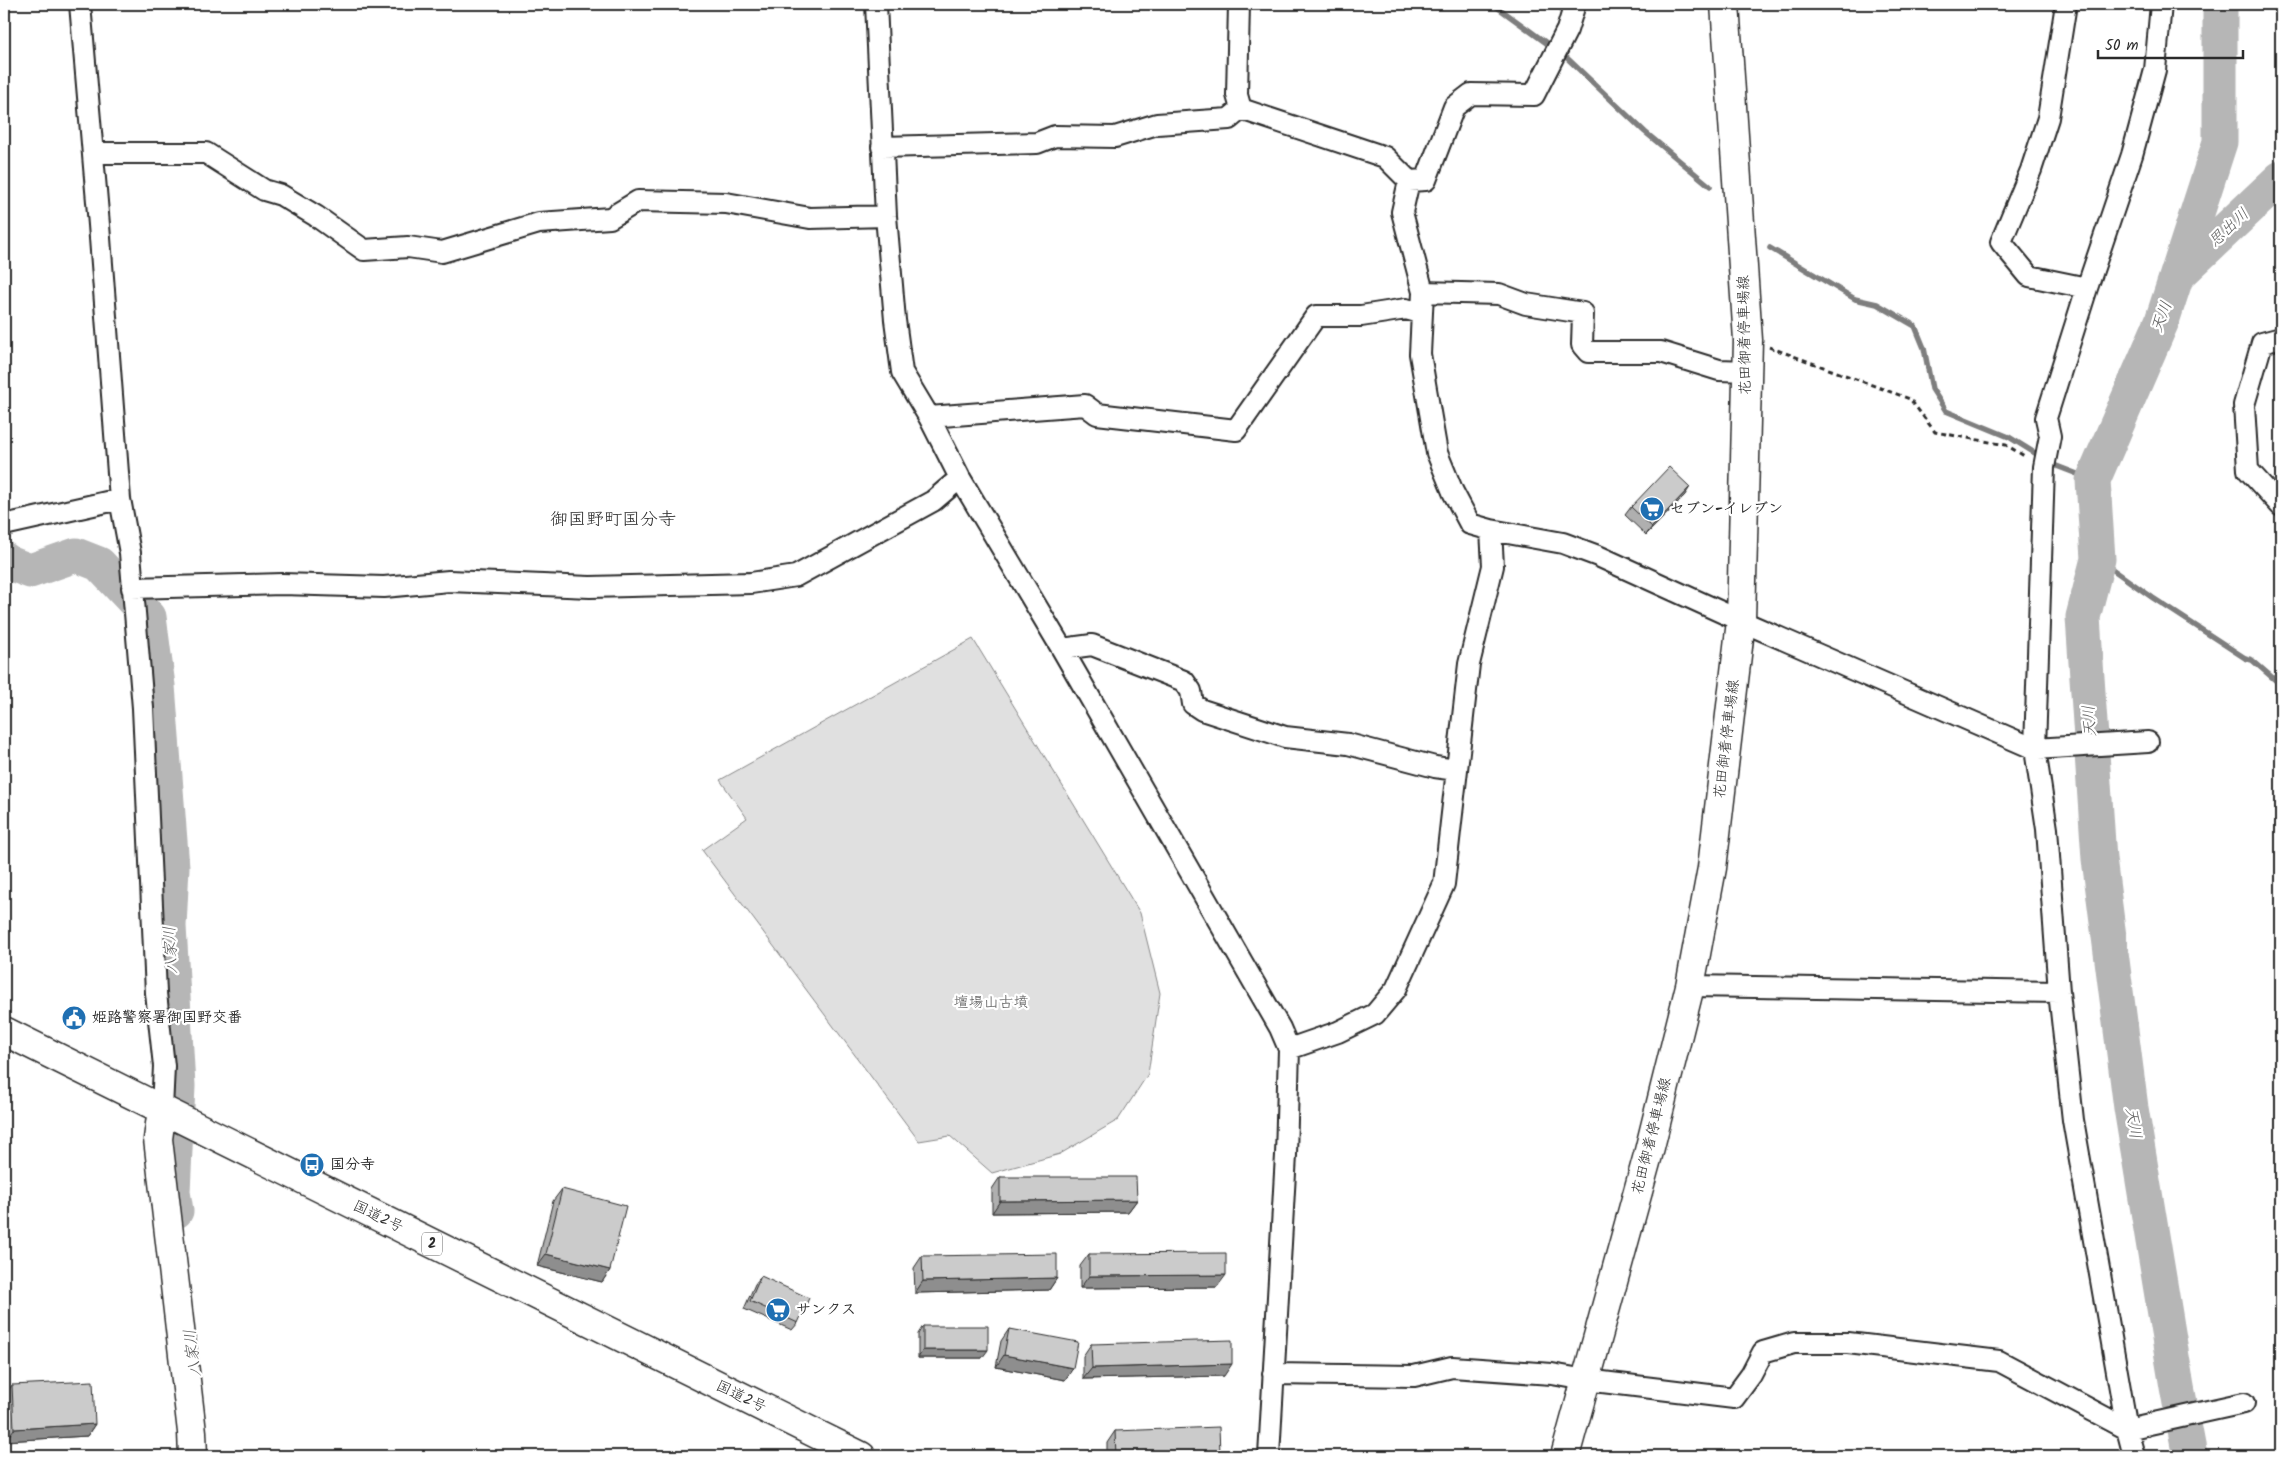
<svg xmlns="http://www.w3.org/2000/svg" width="2285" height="1460" viewBox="0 0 2285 1460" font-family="Kalam,'Klee One',sans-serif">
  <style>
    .green { fill: #e0e0e0; stroke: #868686 }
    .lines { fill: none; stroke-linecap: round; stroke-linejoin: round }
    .stream { stroke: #7e7e7e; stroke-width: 5.5 }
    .river { stroke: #b6b6b6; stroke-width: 35 }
    .street-casing { stroke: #2b2b2b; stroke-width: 24 }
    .secondary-casing { stroke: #2b2b2b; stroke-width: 31 }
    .highway-casing { stroke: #2b2b2b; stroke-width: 31 }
    .path { stroke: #2b2b2b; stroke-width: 3; stroke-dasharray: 5 4; stroke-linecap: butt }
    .street { stroke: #fff; stroke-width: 20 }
    .secondary { stroke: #fff; stroke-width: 28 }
    .highway { stroke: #fff; stroke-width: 28 }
    .wall { fill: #afafaf; stroke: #2b2b2b }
    .shaded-wall { fill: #8e8e8e; stroke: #2b2b2b }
    .building { fill: #cbcbcb; stroke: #2b2b2b }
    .labels { text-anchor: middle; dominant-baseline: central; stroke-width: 4.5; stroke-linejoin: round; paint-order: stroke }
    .shield { fill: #fff; stroke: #6b6b6b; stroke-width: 1 }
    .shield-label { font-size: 14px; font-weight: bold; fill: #2b2b2b }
    .street-label { font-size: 15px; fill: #2b2b2b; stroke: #fff }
    .poi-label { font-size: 15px; font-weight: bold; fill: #2b2b2b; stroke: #fff; text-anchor: start }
    .park-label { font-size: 15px; fill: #585858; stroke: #fff }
    .water-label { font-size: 16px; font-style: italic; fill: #5c5c5c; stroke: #fff }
    .quarter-label { font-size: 18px; fill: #2b2b2b; stroke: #fff }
  </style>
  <rect width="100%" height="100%" fill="#fff"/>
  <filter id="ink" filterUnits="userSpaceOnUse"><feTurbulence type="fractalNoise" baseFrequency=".02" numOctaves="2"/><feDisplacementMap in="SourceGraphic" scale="10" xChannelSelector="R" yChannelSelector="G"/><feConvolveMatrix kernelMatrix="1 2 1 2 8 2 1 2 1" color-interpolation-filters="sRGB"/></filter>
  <g filter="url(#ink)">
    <path class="green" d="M973,639L1140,913L1160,993L1148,1074L1118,1120L1060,1154L992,1173L950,1136L919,1141L702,850L747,818L720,780Z"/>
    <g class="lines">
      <path class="stream" d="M1493,4L1567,58L1645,132L1710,186
        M1770,248L1855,299L1877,304L1915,326L1924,348L1932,389L1946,411L2009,437L2054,465L2093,480
        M2098,559L2153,598L2245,658L2252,660L2281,685"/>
      <path class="river" d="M2178,275L2281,178
        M4,559L9,563L30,571L76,555L99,564L149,617L158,686L172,867L169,926L178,1086L173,1192L176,1211
        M2190,1456L2177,1387L2131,1108L2099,859L2083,617L2098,559L2093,480L2162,321L2220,142V4"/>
      <defs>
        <path id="street" d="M80,4L99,225L120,499L130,553L143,708L156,993L164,1066L162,1109
          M876,4L886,216L895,320L902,372L929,417L960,478L1062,649L1280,1028L1289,1049L1286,1155L1269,1456
          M1239,4L1237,95L1241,109
          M2066,4L2048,118L2031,170L2001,242L2029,276L2087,288L2046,418L2050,436L2044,467L2035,749L2047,829L2059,992L2073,1120L2127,1429L2134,1456
          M1241,109L1385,157L1409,181L1426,180L1454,107L1471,94L1534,95L1567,30L1575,4
          M882,147L1037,143L1055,136L1115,137L1157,124L1229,119L1241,109
          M93,153H206L264,190L281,195L316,216L364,250L408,247L442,252L539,223L610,218L638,201L726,203L810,218L886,216
          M1409,181L1402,212L1423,292L1420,354L1437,453L1453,492L1470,524L1491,530L1563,543L1598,556L1741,621L2035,749L2148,742
          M2087,288L2132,155L2155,70L2161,4
          M1423,292L1499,294L1526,304L1583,313L1582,345L1588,352H1661L1719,370L1747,371
          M2281,338L2262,343L2244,405L2248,470L2281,506
          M929,417L1085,405L1097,414L1236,430L1316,316H1361L1406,309L1421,313
          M4,525L120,499
          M132,588L282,584L384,587L449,581L590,587L751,583L796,576L933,501L960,478
          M1062,649L1092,645L1184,681L1191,691L1193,704L1202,710L1285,737L1348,744L1435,767L1456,770
          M1690,986L2059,992
          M1289,1049L1338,1032L1375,1014L1396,989L1444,884L1469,664L1493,566L1491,530
          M1273,1374L1414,1376L1452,1367L1552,1374L1586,1380L1734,1398L1751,1375L1763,1352L1794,1343H1848L1999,1361L2127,1429L2244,1403"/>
        <path id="secondary" d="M162,1109L158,1139L192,1432L193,1456
          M1565,1456L1648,1155L1690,986L1712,868L1741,621L1748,340L1725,4"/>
        <path id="highway" d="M4,1031L861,1456"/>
      </defs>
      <use href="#street" class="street-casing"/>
      <use href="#secondary" class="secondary-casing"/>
      <use href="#highway" class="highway-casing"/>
      <path class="path" d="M1769,347L1910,399L1935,432L2006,445L2026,457"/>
      <use href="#street" class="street"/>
      <use href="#secondary" class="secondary"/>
      <use href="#highway" class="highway"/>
    </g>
    <path class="wall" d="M1685,495L1646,535L1625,515L1631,507Z
      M1000,1177L1137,1200L1128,1212L992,1213V1189Z
      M562,1189L610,1270L602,1282L537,1266L553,1201Z
      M1089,1254L1217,1287L1080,1288V1266Z
      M922,1256L1057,1278L1049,1290L915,1293L914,1268Z
      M761,1276L798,1323L792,1330L744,1309L755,1284Z
      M923,1326L982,1358H918V1334Z
      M1009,1329L1073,1368L1065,1380L996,1367L1001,1341Z
      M1091,1344L1224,1376L1083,1379V1356Z
      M12,1385L95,1424L87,1436L5,1441L4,1396Z
      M1115,1431L1220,1453L1218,1456H1107V1443Z"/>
    <path class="shaded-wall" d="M1690,487L1685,495L1646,535L1652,527Z
      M1137,1200L1128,1212L992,1213L1000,1201Z
      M546,1254L610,1270L602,1282L537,1266Z
      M1226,1275L1217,1287L1080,1288L1089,1276Z
      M1057,1278L1049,1290L915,1293L923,1281Z
      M923,1350H988L982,1358H918Z
      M1004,1355L1073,1368L1065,1380L996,1367Z
      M1232,1364L1224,1376L1083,1379L1092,1368Z
      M95,1424L87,1436L5,1441L14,1429Z
      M1220,1453L1218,1456H1142Z"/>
    <path class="building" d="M1669,467L1690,487L1652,527L1631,507Z
      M1000,1177H1136L1137,1200L1000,1201Z
      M562,1189L626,1206L610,1270L546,1254Z
      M1226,1253V1275L1089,1276V1254Z
      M1057,1254V1278L923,1281L922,1256Z
      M761,1276L809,1298L798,1323L750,1301Z
      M923,1326H988V1350H923Z
      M1009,1329L1078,1342L1073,1368L1004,1355Z
      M1232,1340V1364L1092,1368L1091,1344Z
      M93,1381L95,1424L14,1429L12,1385Z
      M1219,1427L1220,1453L1142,1456H1116L1115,1431Z"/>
  </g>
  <defs>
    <symbol id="supermarket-disc" viewBox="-11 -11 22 22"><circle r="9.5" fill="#1f6fb2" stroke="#fff"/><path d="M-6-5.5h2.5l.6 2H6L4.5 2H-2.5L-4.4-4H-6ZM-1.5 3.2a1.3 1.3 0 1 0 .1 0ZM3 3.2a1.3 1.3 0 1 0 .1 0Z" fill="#fff"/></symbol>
    <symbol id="civic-disc" viewBox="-11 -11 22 22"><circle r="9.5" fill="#1f6fb2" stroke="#fff"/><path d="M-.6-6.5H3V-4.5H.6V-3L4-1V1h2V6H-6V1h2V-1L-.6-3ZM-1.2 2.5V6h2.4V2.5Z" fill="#fff"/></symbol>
    <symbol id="bus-disc" viewBox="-11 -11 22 22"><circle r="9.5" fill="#1f6fb2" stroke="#fff"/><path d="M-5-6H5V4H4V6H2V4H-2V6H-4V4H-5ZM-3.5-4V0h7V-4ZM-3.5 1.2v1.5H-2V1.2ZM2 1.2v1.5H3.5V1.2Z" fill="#fff"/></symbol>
  </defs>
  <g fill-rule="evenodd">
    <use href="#supermarket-disc" x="1638" y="495" width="28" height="28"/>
    <use href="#civic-disc" x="60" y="1004" width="28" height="28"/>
    <use href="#bus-disc" x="298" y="1151" width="28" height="28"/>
    <use href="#supermarket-disc" x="764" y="1296" width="28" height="28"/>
  </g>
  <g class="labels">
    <rect class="shield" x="422" y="1232.5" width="20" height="23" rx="4"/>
    <g class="shield-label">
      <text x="432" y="1244">2</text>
    </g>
    <g class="street-label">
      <text transform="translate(1745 335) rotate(-91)">花田御着停車場線</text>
      <text transform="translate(1727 739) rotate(-83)">花田御着停車場線</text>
      <text transform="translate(1652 1136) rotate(-76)">花田御着停車場線</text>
      <text transform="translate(378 1217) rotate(26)">国道2号</text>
      <text transform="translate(741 1397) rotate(26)">国道2号</text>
    </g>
    <g class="poi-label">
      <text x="1670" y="509">セブン-イレブン</text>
      <text x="92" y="1018">姫路警察署御国野交番</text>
      <text x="330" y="1165">国分寺</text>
      <text x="796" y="1310">サンクス</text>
    </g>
    <g class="park-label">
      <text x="991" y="1003">壇場山古墳</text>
    </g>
    <g class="water-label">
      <text transform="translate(2229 228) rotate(-43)">思出川</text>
      <text transform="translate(2162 317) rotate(-70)">天川</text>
      <text transform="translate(2090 721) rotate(-94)">天川</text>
      <text transform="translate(171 950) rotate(-93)">八家川</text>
      <text transform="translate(2133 1123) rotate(81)">天川</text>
      <text transform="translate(193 1353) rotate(-97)">八家川</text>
    </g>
    <g class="quarter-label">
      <text x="613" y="520">御国野町国分寺</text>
    </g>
  </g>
  <rect width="2285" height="1460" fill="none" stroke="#fff" stroke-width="20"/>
  <rect x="10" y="10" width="2265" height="1440" fill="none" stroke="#2b2b2b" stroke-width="2" filter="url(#ink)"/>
  <path d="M2098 50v8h145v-8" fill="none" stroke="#2b2b2b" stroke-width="2.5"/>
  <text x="2105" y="50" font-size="15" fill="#2b2b2b" stroke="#ffffff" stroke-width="4" paint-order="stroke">50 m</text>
</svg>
